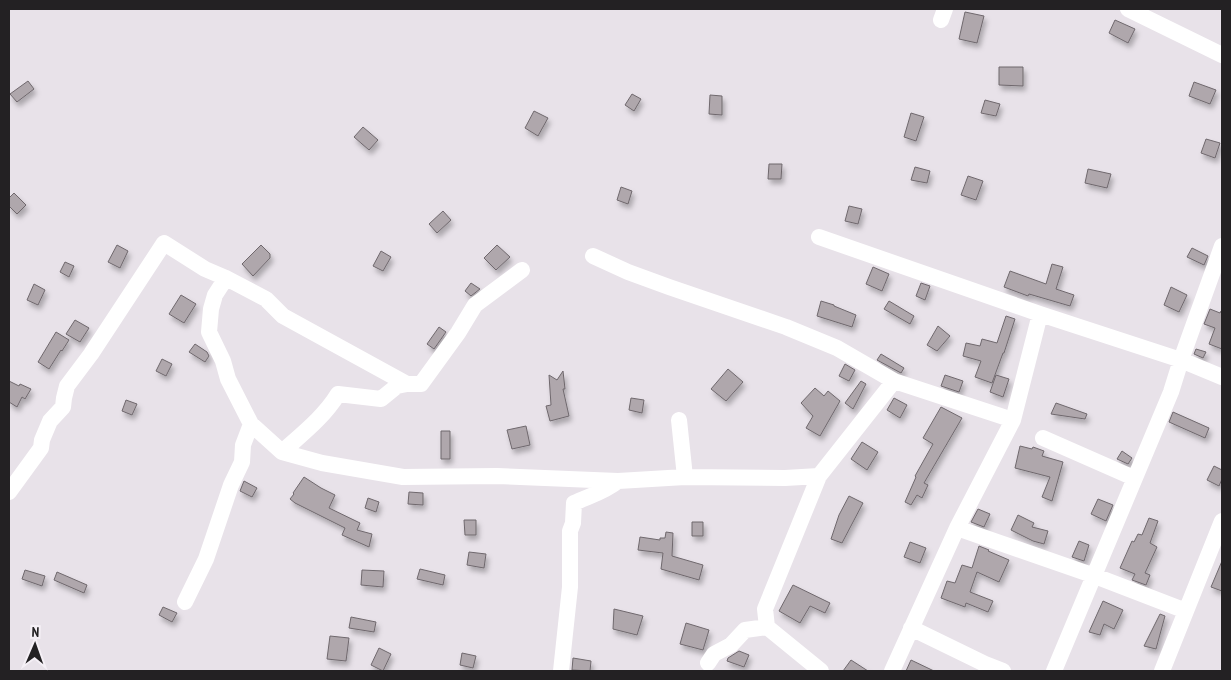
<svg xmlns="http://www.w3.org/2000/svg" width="1231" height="680" viewBox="0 0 1231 680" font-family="'PT Sans Narrow',sans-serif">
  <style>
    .building { fill: #afa7ac; stroke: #6f686d; filter: url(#shadow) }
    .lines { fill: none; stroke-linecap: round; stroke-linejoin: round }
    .minor { stroke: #fff; stroke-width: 16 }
  </style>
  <defs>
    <filter id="shadow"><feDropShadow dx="2.5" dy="4.5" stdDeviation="2.5" flood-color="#0004"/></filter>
  </defs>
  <rect width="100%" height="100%" fill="#e8e2e9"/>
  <path class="building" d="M965,12L984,16L977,43L959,39Z
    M1115,20L1135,29L1128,43L1109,33Z
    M999,67H1023V86L999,85Z
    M28,81L34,89L17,102L10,94Z
    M1194,82L1216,90L1210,104L1189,96Z
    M632,94L641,99L634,111L625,105Z
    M710,95L722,96V115L709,114Z
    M985,100L1000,104L996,116L981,113Z
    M534,111L548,118L538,136L525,128Z
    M911,113L924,117L916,141L904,137Z
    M363,127L378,140L369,150L354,137Z
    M1206,139L1220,143L1215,158L1201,153Z
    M769,164H782L781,179H768Z
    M915,167L930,171L927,183L911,180Z
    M1088,169L1111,174L1107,188L1085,183Z
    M968,176L983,181L976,200L961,195Z
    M621,187L632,191L628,204L617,200Z
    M14,193L26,205L17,214L9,206V198Z
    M849,206L862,209L858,224L845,221Z
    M443,211L451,220L437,233L429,224Z
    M117,245L128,251L120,268L108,262Z
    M261,245L270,254V258L253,276L242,264Z
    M497,245L510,257L496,270L484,258Z
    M1192,248L1208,256L1204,265L1187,257Z
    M381,251L391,257L383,271L373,266Z
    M65,262L74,266L69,277L60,272Z
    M1052,264L1063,267L1056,289L1074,295L1070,306L1029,294L1028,296L1004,287L1010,271L1046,284Z
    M873,267L889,274L882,291L866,284Z
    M471,283L480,289L471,296L465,291Z
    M921,283L930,286L925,300L916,296Z
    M34,284L45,290L38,305L27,300Z
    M1171,287L1187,295L1179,312L1164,305Z
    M181,295L196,304L184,323L169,314Z
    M821,301L834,305V306L856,315L852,327L817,316Z
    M889,301L914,316L910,324L884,309Z
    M1210,309L1220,313L1221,311H1222V349L1209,344L1215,328L1204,324Z
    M1006,316L1015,319L1004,353H1003L992,383L975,377L981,361L963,356L966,343L980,346L982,339L997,343Z
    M75,320L89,328L80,342L66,334Z
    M938,326L950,336L937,351L927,345Z
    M439,327L446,332L434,349L427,344Z
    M56,332L69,340L62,351L61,350L49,369L38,362Z
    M195,344L207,352L209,356L205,362L189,352Z
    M1196,349L1206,352L1203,358L1194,354Z
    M881,354L904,368L901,373L877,360Z
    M162,359L172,364L166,376L156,371Z
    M845,364L855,370L849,381L839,376Z
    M728,369L743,382L726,401L711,389Z
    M563,371L565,389H563L569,416L550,421L546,406L551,405L549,375L557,380Z
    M945,375L963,381L959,392L941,386Z
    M996,375L1009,379L1003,397L990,392Z
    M9,381L19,386L20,384L31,389L25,399L22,397L17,407L9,402Z
    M861,381L866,384L853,409L845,403Z
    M815,388L824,396L828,391L840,401L820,436L806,428L813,416L801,403Z
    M631,398L644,400L642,413L629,410Z
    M894,398L907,405L900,418L887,410Z
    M126,400L137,404L132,415L122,411Z
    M1056,403L1087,414L1085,419L1051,414Z
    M941,407L962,418L924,483L928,485L922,498L917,495L911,505L905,502L916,477L915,476L933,444L923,438Z
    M1173,412L1209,428L1205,438L1169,422Z
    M526,426L530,445L512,449L507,430Z
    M441,431H450V459H441Z
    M862,442L878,452L867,470L851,459Z
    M1020,446L1032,449L1033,447L1044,451L1042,456L1063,462L1052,501L1042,497L1050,477L1015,468Z
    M1122,451L1132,458L1128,464L1117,459Z
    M1214,466L1222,470V479L1219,486L1207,480Z
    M304,477L321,488L335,495L329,508L360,523L357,530L372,534L369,547L342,535L345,528L295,503L290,499L294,494L293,493Z
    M244,481L257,488L252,497L240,491Z
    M409,492L423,493V505L408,504Z
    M849,496L863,503L842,543L831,539L839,515Z
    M368,498L379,502L376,512L365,508Z
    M1098,499L1113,505L1106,521L1091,514Z
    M978,509L990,514L984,527L971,522Z
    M1018,515L1034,523L1032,527L1048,531L1044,544L1033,541L1011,530Z
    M1149,518L1158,521L1150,543L1157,547L1145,573L1150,575L1146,585L1132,580L1135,574L1120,568L1132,541L1134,542L1138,534L1142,535Z
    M464,520H476V535H465Z
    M692,522H703V536H692Z
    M666,532L673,533L672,556L703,565L699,580L661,569L663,553L638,550L640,537L660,540V538H665Z
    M1079,541L1089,545L1084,561L1072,557Z
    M910,542L926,548L920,563L904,557Z
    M979,546L989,550L988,551L1009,560L999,582L977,572L970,592L993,601L988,612L966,603L965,607L941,598L947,581L955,583L962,565L972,568Z
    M469,552L486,554L484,568L467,565Z
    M1222,561V591L1211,587Z
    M420,569L445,575L443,585L417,579Z
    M25,570L45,576L42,586L22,579Z
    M362,570L384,571L383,587L361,585Z
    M57,572L87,585L84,593L54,580Z
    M793,585L830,603L825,613L810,606L800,623L779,611Z
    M1103,601L1123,610L1114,629L1104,624L1100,635L1089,632Z
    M163,607L177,613L172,622L159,615Z
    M614,609L643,616L637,635L613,629Z
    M1160,614L1165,616L1156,649L1144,646Z
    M351,617L376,622L374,632L349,628Z
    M686,623L709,630L703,650L680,644Z
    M330,636L349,638L346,661L327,659Z
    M379,648L391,654L383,671L371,665Z
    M739,651L749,655L744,667L727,661L728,658Z
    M462,653L476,656L473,668L460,665Z
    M573,658L591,661L590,671L572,670Z
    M851,660L868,671H843Z
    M911,660L934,671H906Z"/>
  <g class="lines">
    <path class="minor" d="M1128,9L1222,55
      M941,20L945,9
      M819,237L1040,314L1181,360L1222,377
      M593,256L628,272L669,287L786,327L837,348L894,381L1013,420
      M226,278L215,295L211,309L209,332L223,361L228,379L251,424L282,452L322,463L403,477L497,476L618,481L685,477L785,478L819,476L894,381
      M679,420L685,477
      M1043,438L1134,478
      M282,452C302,434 324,417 338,394L381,399L397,386L407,384
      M9,492L41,448L42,440L50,421L63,407L64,398L67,386L91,354L164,243L205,269L226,278L266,299L283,316L407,384H421L458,333L475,305L522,270
      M957,528L1095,576L1186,611
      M185,602L206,559L231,485L242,462L243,445L251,424
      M767,627L821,671
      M911,628L985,664L1003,671
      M708,663L714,654L731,645L745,630L767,627L765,609L819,476
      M561,671L570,587V531L573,523L574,503C589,496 605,492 618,481
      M892,671L957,528L1013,420L1040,314
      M1054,671L1171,392L1181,360L1222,246
      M1162,671L1222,521"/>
  </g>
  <rect width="1231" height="680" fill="none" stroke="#232123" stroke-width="20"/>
  <g transform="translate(35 645) rotate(2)" stroke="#f5f0f6" stroke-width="4" paint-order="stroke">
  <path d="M0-4L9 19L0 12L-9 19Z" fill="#232123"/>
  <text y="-8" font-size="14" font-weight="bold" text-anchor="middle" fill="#232123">N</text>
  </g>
</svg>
